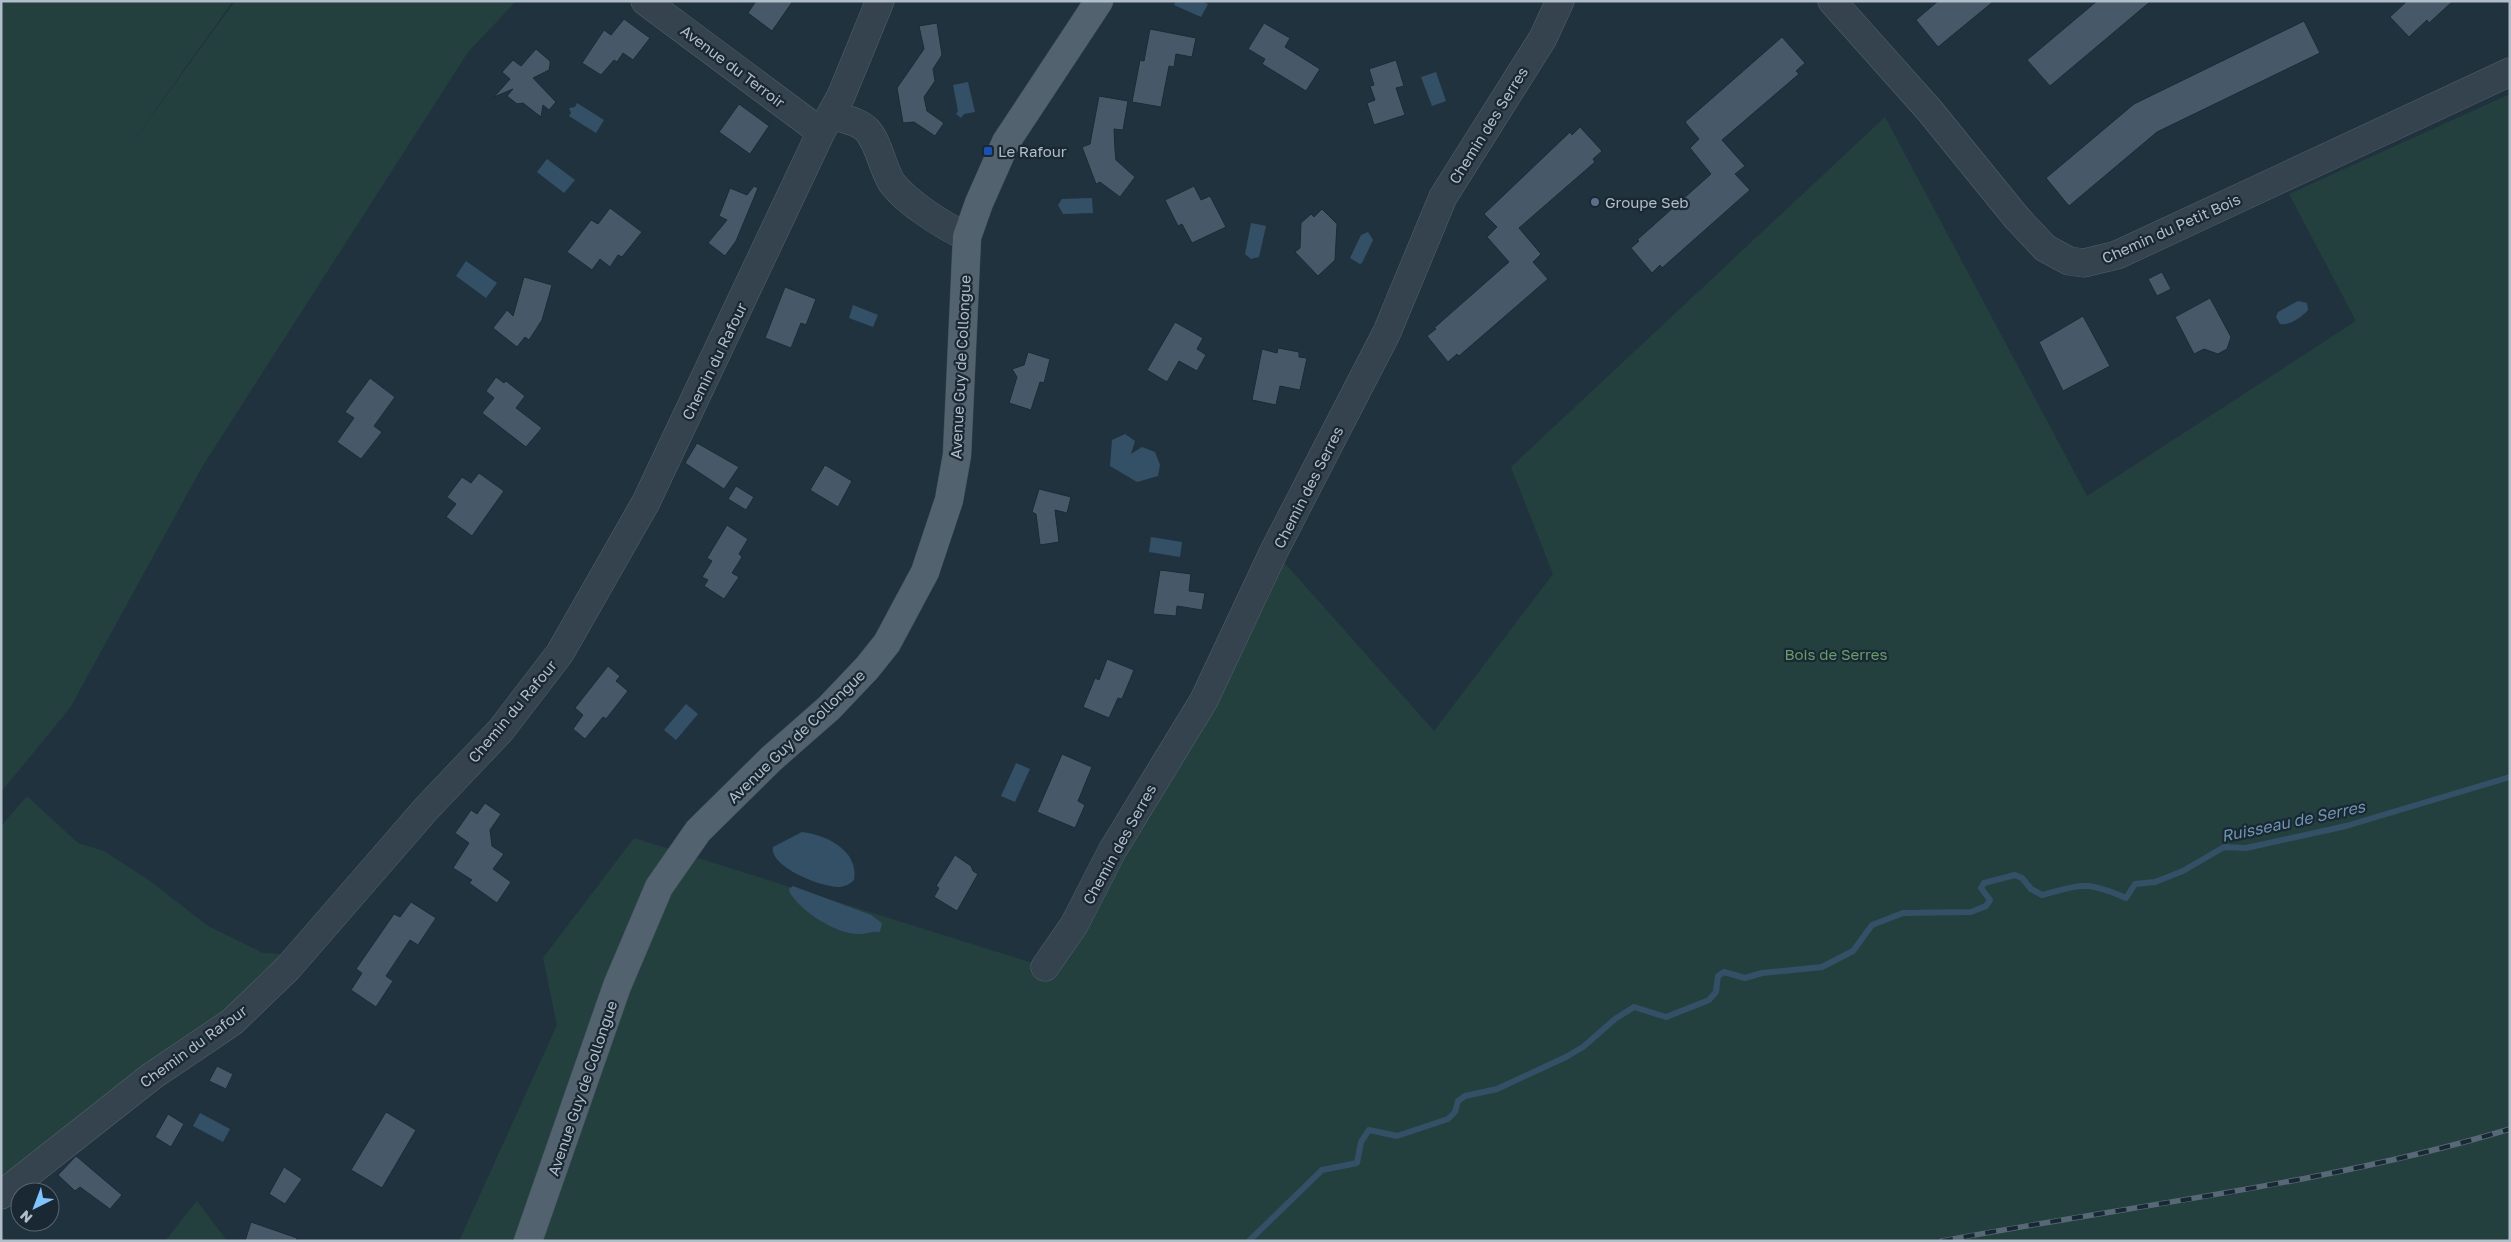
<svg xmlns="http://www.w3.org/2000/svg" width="2511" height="1242" viewBox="0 0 2511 1242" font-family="'Golos Text',sans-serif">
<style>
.green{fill:#23403f}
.water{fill:#335067}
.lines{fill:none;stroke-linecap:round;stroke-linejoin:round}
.stream{stroke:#335067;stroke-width:6}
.building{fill:#475968;stroke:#1c2a35}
.minor-casing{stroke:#53616c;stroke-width:29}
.major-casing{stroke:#414f5a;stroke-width:29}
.minor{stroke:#35434e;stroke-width:28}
.major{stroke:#53626f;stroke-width:28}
.rail-casing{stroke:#576876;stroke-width:5.5}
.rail{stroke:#1a2833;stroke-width:4;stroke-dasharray:11;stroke-linecap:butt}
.transit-dot{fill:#1a4fb4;stroke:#1a2833;stroke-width:2}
.service-dot{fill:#5c6f8a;stroke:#1a2833;stroke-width:2}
.labels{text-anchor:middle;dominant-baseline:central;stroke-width:4.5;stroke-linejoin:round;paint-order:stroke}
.street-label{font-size:15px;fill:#b1beca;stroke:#1a2833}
.poi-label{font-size:15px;fill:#b1beca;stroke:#1a2833;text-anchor:start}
.park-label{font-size:15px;fill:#669d6b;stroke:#1a2833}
.water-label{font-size:16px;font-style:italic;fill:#6f94b0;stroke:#1a2833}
</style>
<rect width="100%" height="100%" fill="#21323f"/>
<g class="green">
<polygon points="1,1 233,1 123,155 235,1 516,1 468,52 202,467 70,708 1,792"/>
<polygon points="2510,94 2510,1241 459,1241 557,1025 543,958 634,838 1045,967 1274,551 1434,731 1553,574 1511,467 1885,117 2087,496 2356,321 2289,194"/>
<polygon points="27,796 78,843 104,851 150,881 208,926 263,953 299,955 1,1184 1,826"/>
<polygon points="197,1201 227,1241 165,1241"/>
</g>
<g class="water">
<polygon points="1176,1 1201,1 1208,4 1201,17 1174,5"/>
<polygon points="1436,72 1446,101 1432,106 1421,77"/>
<polygon points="968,82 975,112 964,114 961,118 956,114 958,111 953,85"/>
<polygon points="577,103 604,120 596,133 569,116 571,113 569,108 575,107"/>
<polygon points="547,159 575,180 564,193 537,172"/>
<polygon points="1092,198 1093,213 1063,214 1058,205 1062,199"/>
<polygon points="1251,223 1266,226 1259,257 1251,259 1245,254"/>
<polygon points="1368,232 1373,240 1362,263 1360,264 1350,258 1361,235"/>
<polygon points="466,261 497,283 486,298 456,276"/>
<path d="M2298,301L2307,303L2308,310C2302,317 2289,326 2280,324L2276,317L2278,312Z"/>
<polygon points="853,305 878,315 873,327 849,318"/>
<polygon points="1125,434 1135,441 1131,454 1142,447 1155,452 1160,465 1158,476 1137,482 1110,466 1112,440"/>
<polygon points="1151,537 1182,542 1180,557 1149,552"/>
<polygon points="686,704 698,714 676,740 664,730"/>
<polygon points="1016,763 1030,769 1015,802 1001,796"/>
<path d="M802,832C827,835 859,851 854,880C850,884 846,886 840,887C823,888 769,867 773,847Z"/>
<path d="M793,886L871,915L882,923L880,932C873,931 867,934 860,934C837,935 802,912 790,893L789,889Z"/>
<polygon points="200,1113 230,1129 223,1142 193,1126"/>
</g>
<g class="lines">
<path class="stream" d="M1249,1241L1322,1170L1357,1163L1361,1142L1369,1130L1397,1136L1448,1119L1455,1112L1458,1101L1465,1096L1497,1089L1566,1057L1583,1047L1615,1019L1634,1007L1666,1017L1709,1000L1716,992L1718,976L1724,972L1745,978L1762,973L1822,967L1853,951L1872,925L1903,913L1971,912L1986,906L1990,900L1981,888L1984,883L2015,875L2022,878L2031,889L2042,895C2084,884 2086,881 2126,898L2135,884L2155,882L2183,871L2224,847L2246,848L2346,826L2510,777"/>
</g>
<g class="building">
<polygon points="756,1 793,1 772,31 748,13"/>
<polygon points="1938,1 1994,1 1938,47 1916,20"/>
<polygon points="2097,1 2151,1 2050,86 2027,60"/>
<polygon points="2407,1 2453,1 2429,23 2427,20 2409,37 2390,17"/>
<polygon points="624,19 650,38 633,60 623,53 617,62 614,60 601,75 582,63 604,30 611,35"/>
<polygon points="2304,21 2320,53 2157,132 2069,206 2046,178 2134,104"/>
<polygon points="937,23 942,55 933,69 935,81 924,97 927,111 944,123 935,136 914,122 903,123 897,88 924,49 919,26"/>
<polygon points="1264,23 1290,38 1285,47 1320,69 1306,91 1262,64 1265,59 1248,49"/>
<polygon points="1150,29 1196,38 1192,57 1176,54 1174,67 1169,66 1161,107 1132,102 1140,60 1144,61"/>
<polygon points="1782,37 1805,63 1796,71 1799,74 1722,140 1745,166 1735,174 1750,190 1662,268 1660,265 1652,273 1631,248 1639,241 1637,240 1711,174 1690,148 1699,139 1685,122"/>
<polygon points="536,49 550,61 550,65 549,70 533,78 556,102 549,110 543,105 541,117 523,103 517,104 507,96 513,89 494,97 510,79 502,72 513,60 521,66"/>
<polygon points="1396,60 1404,86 1396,88 1405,115 1374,125 1367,103 1375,100 1370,86 1374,85 1369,69"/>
<polygon points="1099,96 1128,101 1123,130 1114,129 1115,150 1116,160 1135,177 1120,197 1100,182 1096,184 1082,147 1090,144"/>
<polygon points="739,104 769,126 750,154 719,132"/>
<polygon points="1580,127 1602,151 1593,159 1595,162 1519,228 1541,254 1533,262 1548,279 1459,356 1457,354 1448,362 1427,336 1436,329 1434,328 1509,262 1487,237 1497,227 1484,214 1570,132 1572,135"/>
<polygon points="754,186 758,188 736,241 725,256 708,243 727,220 719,216 730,188 747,195"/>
<polygon points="1194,186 1201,200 1210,196 1226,227 1192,243 1182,224 1178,226 1165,200"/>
<polygon points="610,208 642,232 622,257 618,255 610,267 600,259 592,270 567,252 591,220 598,224"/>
<polygon points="1322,209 1337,224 1335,260 1318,276 1295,252 1300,248 1301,223 1311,214 1314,217"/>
<polygon points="2162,272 2171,289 2157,296 2148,279"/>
<polygon points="524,277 552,285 542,320 529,340 525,337 517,347 493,328 507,310 513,316"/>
<polygon points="785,287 816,299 806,325 801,323 791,348 765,338"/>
<polygon points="2210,298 2231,337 2227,349 2218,354 2204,349 2194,354 2175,317"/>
<polygon points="2083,316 2110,366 2063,391 2039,342"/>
<polygon points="1175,322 1203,338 1197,349 1206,355 1197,371 1179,361 1167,382 1147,370"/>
<polygon points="1278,348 1299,352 1299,357 1307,358 1300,390 1280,386 1276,405 1252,400 1262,349 1277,353"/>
<polygon points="1028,352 1050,359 1044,383 1040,382 1031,410 1009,403 1017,377 1012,369 1024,365"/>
<polygon points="496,377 504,383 506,381 525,396 516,408 542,428 526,447 482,413 494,398 486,391"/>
<polygon points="370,378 395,397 374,426 382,432 361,459 337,442 354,418 345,412"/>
<polygon points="697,443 739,467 724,489 685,463"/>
<polygon points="825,465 852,481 838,507 810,490"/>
<polygon points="479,473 504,491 472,536 446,517 456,504 447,497 462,477 471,483"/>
<polygon points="736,486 754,497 746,510 728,499"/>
<polygon points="1039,489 1071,497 1067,513 1055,510 1059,542 1040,545 1036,514 1032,512"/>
<polygon points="727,525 748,539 739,554 742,557 732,573 739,577 724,599 704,586 708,580 702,577 712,561 707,558"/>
<polygon points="1160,570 1191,574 1189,591 1205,593 1202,610 1177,606 1176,616 1153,614"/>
<polygon points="1107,659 1134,670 1122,699 1118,698 1109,718 1083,707 1095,678 1099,680"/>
<polygon points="608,666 620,676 616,681 628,691 606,719 603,717 585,739 573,729 583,715 575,708"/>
<polygon points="1062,754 1092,767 1078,801 1085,805 1075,828 1037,812"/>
<polygon points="485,803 501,814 490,830 492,846 504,854 493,869 511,882 497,903 469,883 472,880 453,868 469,843 455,833 471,810 477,814"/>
<polygon points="955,855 971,866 973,871 978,874 957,911 934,897 939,888 936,886"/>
<polygon points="411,902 436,918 418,945 410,940 386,976 393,981 376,1007 351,990 362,973 356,969 394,914 400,917"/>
<polygon points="217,1066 233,1074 226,1089 209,1081"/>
<polygon points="386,1112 416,1130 382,1188 351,1170"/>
<polygon points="168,1114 184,1124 171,1147 155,1137"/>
<polygon points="76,1156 122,1195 110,1209 80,1187 75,1191 58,1175"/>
<polygon points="284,1167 302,1179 285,1204 269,1194"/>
<polygon points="251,1222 297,1238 296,1241 245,1241"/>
</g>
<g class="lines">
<g class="minor-casing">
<g id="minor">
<polyline points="645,1 821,132"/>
<polyline points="1832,1 1930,111 2016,217 2045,248 2069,261 2084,263 2117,255 2510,72"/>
<path d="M832,115C843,119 859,121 867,130C879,143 882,167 892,183C907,203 944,226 967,237"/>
<polyline points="1045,967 1074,925 1112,851 1204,700 1274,551 1387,332 1443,197 1543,38 1560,1"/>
<polyline points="1,1195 152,1076 232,1022 288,968 426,809 501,730 560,653 646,502 821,132 841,96 880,1"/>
</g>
</g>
<g class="major-casing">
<polyline id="major" points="528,1241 617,986 659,887 698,831 771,759 829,708 867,668 887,643 925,572 949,500 957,455 967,237 979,203 1006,142 1099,1"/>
</g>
<use href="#minor" class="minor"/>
<use href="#major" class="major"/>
<g class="rail-casing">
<path id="rail" d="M1942,1241C2132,1205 2324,1185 2510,1129"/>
</g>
<use href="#rail" class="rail"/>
</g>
<rect class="transit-dot" x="983" y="146" width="10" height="10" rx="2.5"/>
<circle class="service-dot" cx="1595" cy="202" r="5"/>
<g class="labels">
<g class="street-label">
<text transform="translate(733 66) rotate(37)">Avenue du Terroir</text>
<text transform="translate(1488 125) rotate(-58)">Chemin des Serres</text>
<text transform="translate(2171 228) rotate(-24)">Chemin du Petit Bois</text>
<text transform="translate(714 361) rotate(-64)">Chemin du Rafour</text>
<text transform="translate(960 367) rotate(-87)">Avenue Guy de Collongue</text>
<text transform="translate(1308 487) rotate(-63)">Chemin des Serres</text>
<text transform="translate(512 711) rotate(-50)">Chemin du Rafour</text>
<text transform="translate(796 736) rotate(-44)">Avenue Guy de Collongue</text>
<text transform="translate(1119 844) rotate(-61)">Chemin des Serres</text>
<text transform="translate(193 1046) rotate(-36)">Chemin du Rafour</text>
<text transform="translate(582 1088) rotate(-71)">Avenue Guy de Collongue</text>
</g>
<g class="poi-label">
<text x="998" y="151">Le Rafour</text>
<text x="1605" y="202">Groupe Seb</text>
</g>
<g class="park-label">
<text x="1836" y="654">Bois de Serres</text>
</g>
<g class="water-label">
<text transform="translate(2293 821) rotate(-12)">Ruisseau de Serres</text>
</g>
</g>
<rect width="2511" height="1242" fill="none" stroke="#b1beca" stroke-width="5"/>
<g transform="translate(35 1207) rotate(222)"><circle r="24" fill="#1a2833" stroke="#56646f"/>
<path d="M0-4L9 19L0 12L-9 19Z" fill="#81c3ff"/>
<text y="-8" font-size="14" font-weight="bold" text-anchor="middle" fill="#b1beca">N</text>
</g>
</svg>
